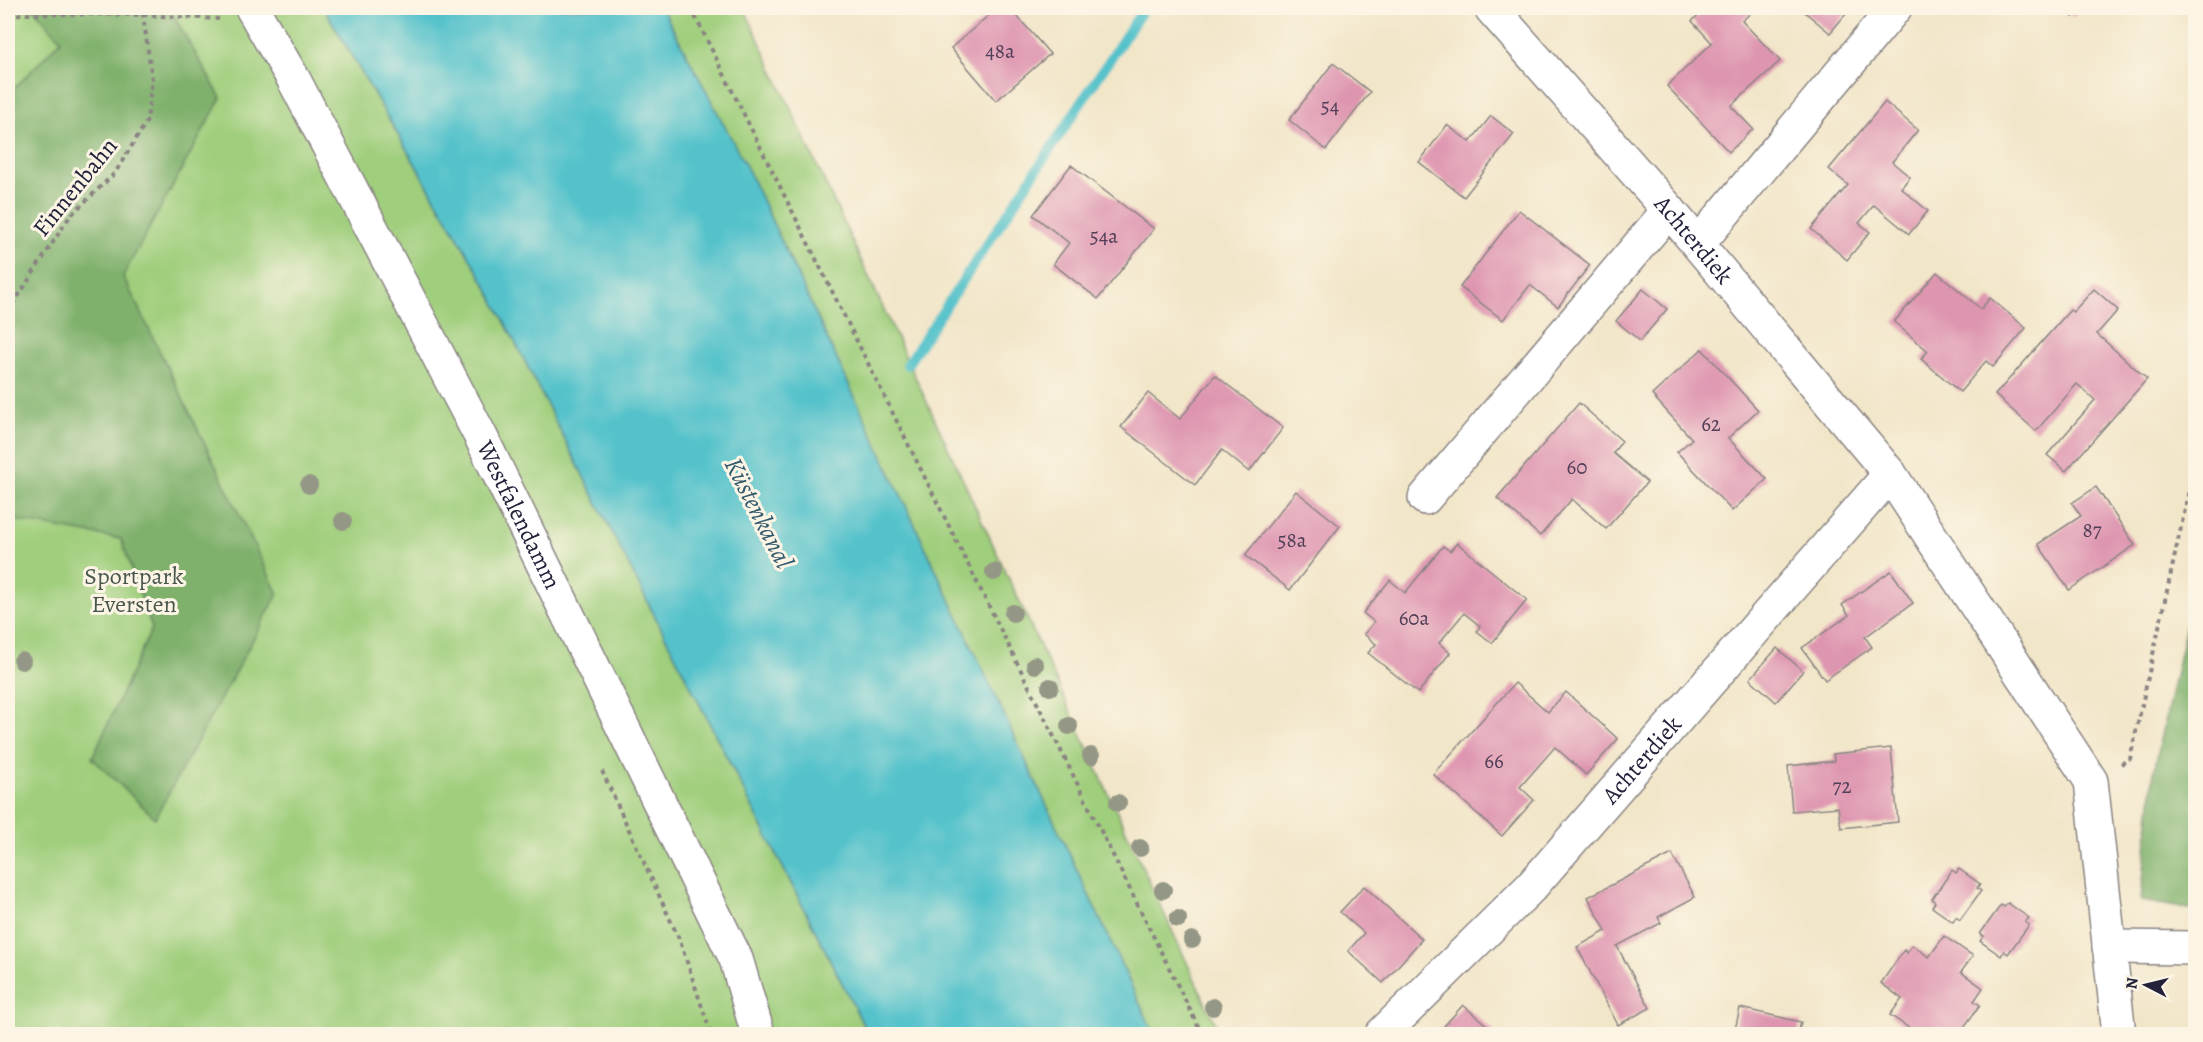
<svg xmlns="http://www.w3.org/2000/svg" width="2203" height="1042" viewBox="0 0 2203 1042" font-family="Alegreya,serif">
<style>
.green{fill:#9fce7c;stroke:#60785c;stroke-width:1.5}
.forest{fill:#7fb16c;stroke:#506a54;stroke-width:1.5}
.water{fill:#54c2cb;stroke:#3b7283;stroke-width:1.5}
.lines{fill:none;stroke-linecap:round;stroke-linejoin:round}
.stream{stroke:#54c2cb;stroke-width:10}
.building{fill:#de95b0}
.minor-casing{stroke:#8a8482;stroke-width:36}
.path{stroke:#8a8482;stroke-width:4;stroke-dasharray:4.5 4.5;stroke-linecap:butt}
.minor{stroke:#fff;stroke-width:33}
.tree{fill:#949785}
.labels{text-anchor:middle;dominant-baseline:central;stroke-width:6;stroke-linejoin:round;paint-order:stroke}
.number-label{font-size:21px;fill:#513f58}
.street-label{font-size:24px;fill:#22223b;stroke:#fcf5e5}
.park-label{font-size:24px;fill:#48564e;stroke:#fcf5e5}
.water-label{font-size:26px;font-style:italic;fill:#345a6d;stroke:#fcf5e5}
</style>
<rect width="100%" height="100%" fill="#fcf5e5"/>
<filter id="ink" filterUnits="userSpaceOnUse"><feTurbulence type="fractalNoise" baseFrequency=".0167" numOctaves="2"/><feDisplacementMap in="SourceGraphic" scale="12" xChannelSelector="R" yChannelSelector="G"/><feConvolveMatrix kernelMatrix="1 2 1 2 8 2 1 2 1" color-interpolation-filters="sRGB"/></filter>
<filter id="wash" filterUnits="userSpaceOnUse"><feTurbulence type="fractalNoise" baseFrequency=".008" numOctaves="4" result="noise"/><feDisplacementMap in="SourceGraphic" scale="24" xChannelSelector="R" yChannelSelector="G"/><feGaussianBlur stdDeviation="1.35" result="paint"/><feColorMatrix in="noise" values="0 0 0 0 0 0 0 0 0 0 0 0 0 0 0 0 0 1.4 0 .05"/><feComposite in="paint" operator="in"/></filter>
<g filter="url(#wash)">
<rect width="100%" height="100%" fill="#f2e6c9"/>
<g class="green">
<polygon points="8,8 324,8 487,287 868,1034 8,1034"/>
<polygon points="662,8 744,8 1220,1034 1154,1034 748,170"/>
</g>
<g class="forest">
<polygon points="33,8 169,8 221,98 123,276 278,594 155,818 92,758 152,628 121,539 14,520 8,548 8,95 61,40"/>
<polygon points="2195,585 2195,910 2141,901 2154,771"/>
</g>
<polygon class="water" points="324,8 662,8 748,170 1154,1034 868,1034 487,287"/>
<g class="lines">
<polyline class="stream" points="907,365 1144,8"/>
</g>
<g id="blocks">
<g class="building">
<polygon points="997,8 1010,8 1050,54 996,101 951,48"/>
<polygon points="1706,8 1756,8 1742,21 1780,61 1731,106 1753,129 1729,152 1667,86 1712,43 1692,21"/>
<polygon points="1800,8 1851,8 1830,33"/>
<polygon points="2064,8 2083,8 2073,17"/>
<polygon points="1333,63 1370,92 1326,150 1289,120"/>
<polygon points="1885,102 1918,130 1892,162 1910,177 1901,188 1928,211 1909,234 1874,205 1859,223 1870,232 1847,260 1811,229 1848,185 1829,169"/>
<polygon points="1491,116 1514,134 1464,197 1419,162 1447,125 1470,142"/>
<polygon points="1071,165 1154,229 1098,299 1053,264 1069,243 1033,215"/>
<polygon points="1519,210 1590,265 1558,307 1530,285 1503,320 1460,287"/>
<polygon points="1937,272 1981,309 1990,298 2026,328 1993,367 1986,361 1960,392 1921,359 1928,351 1894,322"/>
<polygon points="1643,289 1667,309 1640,341 1616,321"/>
<polygon points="2094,289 2118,310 2097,334 2147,379 2066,471 2047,455 2095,400 2077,384 2036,431 1995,395 2070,310 2073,312"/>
<polygon points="1702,349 1758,410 1728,438 1767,479 1732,511 1677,452 1692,439 1652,395"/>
<polygon points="1215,375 1283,428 1249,472 1222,450 1195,485 1121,427 1148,393 1180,419"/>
<polygon points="1579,403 1622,441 1613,453 1647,482 1606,529 1572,499 1540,536 1497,498"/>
<polygon points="2096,487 2135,545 2069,590 2038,544 2081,516 2072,503"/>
<polygon points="1296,491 1340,526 1290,590 1245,555"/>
<polygon points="1457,543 1527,600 1492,643 1477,631 1480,626 1464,613 1439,643 1450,653 1418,693 1368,653 1376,644 1364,634 1374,622 1363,613 1390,580 1405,593 1443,546 1450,551"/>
<polygon points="1891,571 1913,603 1865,637 1872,647 1825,680 1802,648 1849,615 1842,605"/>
<polygon points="1777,648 1803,671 1776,702 1750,679"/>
<polygon points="1515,683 1548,712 1566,692 1618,739 1586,775 1555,747 1520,787 1534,800 1502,836 1433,774"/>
<polygon points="1891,748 1898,822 1841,828 1838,807 1792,811 1788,766 1834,761 1833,754"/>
<polygon points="1672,854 1695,897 1658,917 1661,923 1617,946 1650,1008 1618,1025 1577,947 1606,931 1588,897"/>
<polygon points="1959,869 1980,884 1977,888 1981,891 1960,920 1956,917 1953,922 1932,907 1935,902 1932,899 1952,870 1956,873"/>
<polygon points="1364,886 1422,939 1383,983 1348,951 1364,933 1340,912"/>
<polygon points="2008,903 2029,918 2025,922 2029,925 2008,954 2004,951 2001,956 1980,941 1984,936 1980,934 2001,905 2004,907"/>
<polygon points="1944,936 1973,956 1961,972 1983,988 1974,1001 1980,1005 1959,1034 1918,1034 1890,1015 1902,999 1881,983 1904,950 1907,953 1912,945 1929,957"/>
<polygon points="1463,1005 1497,1034 1437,1034"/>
<polygon points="1740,1008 1801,1022 1798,1034 1734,1034"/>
</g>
</g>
</g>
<g filter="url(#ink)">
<use href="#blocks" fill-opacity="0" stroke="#8a8482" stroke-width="1.5"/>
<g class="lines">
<g class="minor-casing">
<g id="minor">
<path id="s1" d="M252,8L294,80L481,437L736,959L758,1034"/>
<path id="s2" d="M1491,8L1669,210L1890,474L2091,781L2119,1034"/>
<polyline points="1698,244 1895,8"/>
<polyline points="1425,498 1669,210"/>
<polyline points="2109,947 2196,948"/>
<path id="s3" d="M1382,1034L1531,887L1890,474"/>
</g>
</g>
<g class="path">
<polyline points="691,8 1202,1034"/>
<polyline points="8,16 21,14 143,15 219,19"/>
<polyline points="8,312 70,216 115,173 147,121 152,79 143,15 140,8"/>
<polyline points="2121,764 2130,759 2196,459"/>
<polyline points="602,771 680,941 711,1034"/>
</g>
<use href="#minor" class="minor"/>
</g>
<g class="tree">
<circle cx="309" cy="485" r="9"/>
<circle cx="343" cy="521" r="9"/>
<circle cx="994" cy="572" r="9"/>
<circle cx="1013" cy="613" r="9"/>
<circle cx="22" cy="661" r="9"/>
<circle cx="1035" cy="665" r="9"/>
<circle cx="1050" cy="687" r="9"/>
<circle cx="1069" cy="726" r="9"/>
<circle cx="1091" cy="756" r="9"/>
<circle cx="1118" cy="803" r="9"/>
<circle cx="1140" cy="848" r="9"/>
<circle cx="1163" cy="890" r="9"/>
<circle cx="1178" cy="919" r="9"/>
<circle cx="1192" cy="940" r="9"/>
<circle cx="1213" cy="1007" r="9"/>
</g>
</g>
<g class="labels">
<g class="number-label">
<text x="1000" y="51">48a</text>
<text x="1330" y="106">54</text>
<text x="1104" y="236">54a</text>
<text x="1711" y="424">62</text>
<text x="1577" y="467">60</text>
<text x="2092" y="530">87</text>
<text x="1292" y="540">58a</text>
<text x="1414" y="618">60a</text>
<text x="1494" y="761">66</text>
<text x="1842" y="786">72</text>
</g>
<g class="street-label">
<text transform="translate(75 187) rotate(-51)">Finnenbahn</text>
<text stroke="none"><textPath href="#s2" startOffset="308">Achterdiek</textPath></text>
<text stroke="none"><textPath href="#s1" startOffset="573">Westfalendamm</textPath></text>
<text stroke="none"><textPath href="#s3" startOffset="378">Achterdiek</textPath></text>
</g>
<g class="park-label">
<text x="134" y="576">Sportpark<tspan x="134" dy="28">Eversten</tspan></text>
</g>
<g class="water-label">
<text transform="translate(759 513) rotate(63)">Küstenkanal</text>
</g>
</g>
<rect width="2203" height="1042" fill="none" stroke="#fcf5e5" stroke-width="30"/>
<g transform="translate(2146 985) rotate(277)" stroke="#fcf5e5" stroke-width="4.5" paint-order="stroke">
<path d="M0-4.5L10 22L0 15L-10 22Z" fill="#22223b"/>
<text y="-9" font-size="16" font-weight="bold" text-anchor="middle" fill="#22223b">N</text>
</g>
</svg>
